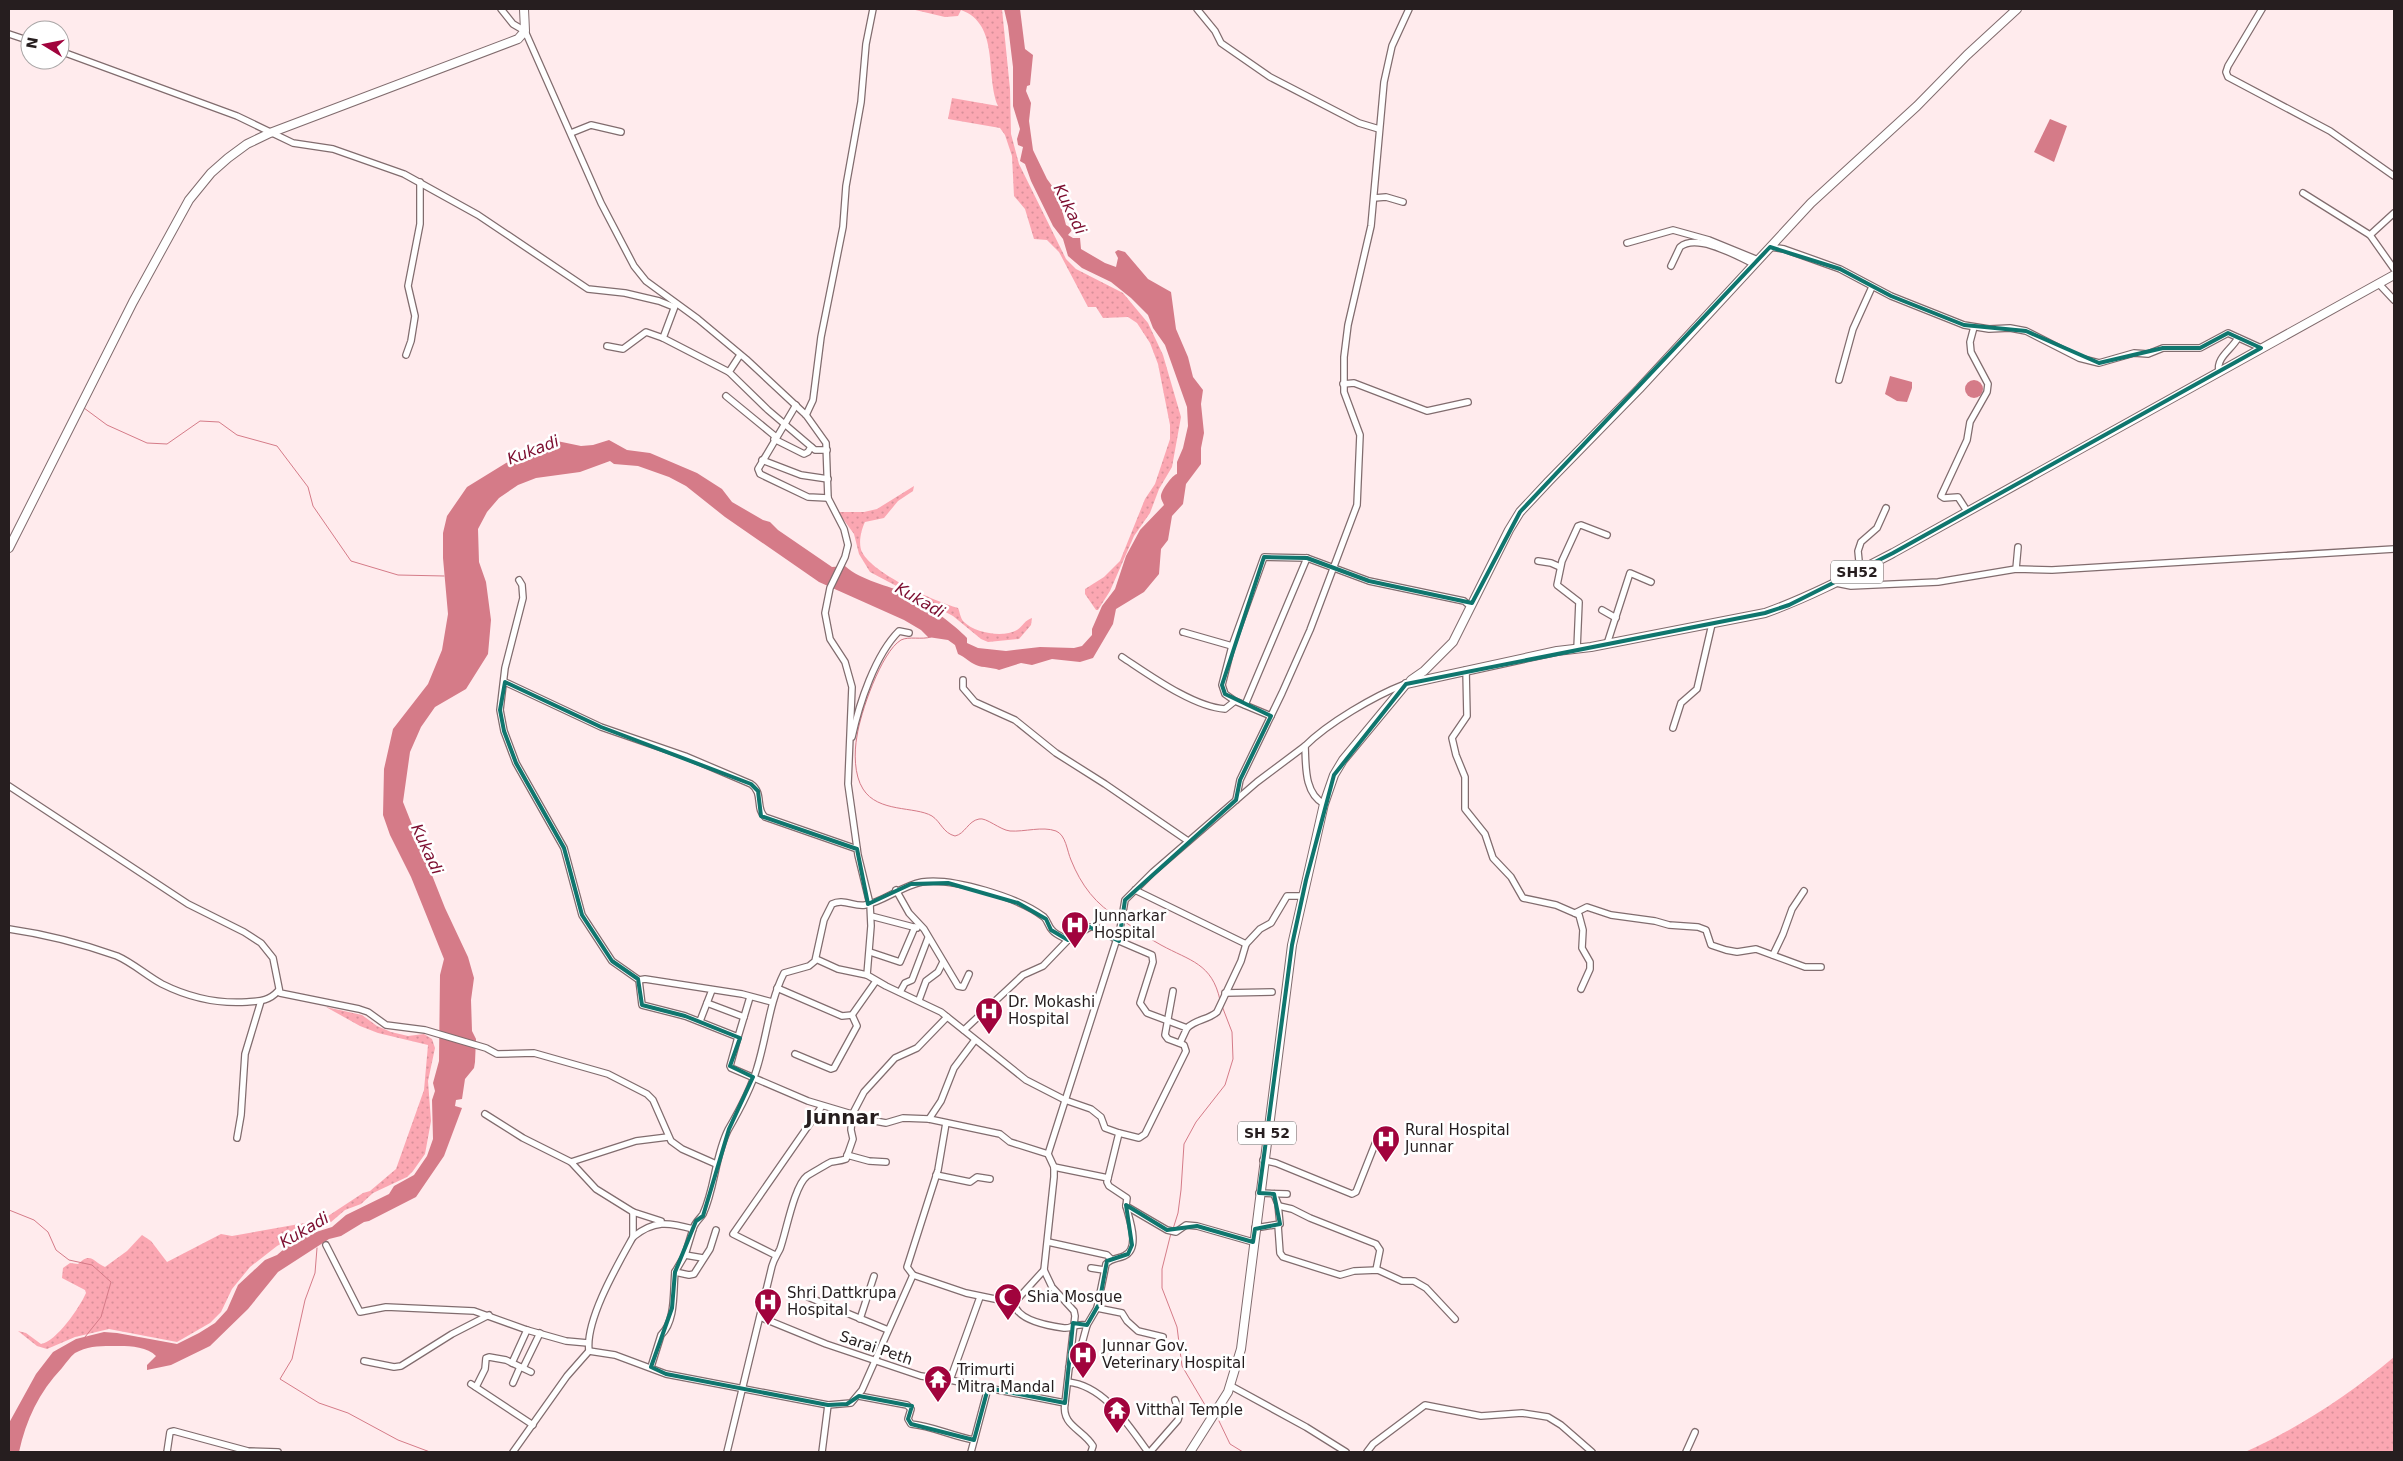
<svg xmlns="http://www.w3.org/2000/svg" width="2403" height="1461" viewBox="0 0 2403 1461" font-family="'DejaVu Sans',sans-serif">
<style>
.green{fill:url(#green-dots)}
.water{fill:#d57b88}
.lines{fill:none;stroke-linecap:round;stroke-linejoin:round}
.stream{stroke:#d57b88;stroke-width:1}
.minor-casing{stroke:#816c6e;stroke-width:8}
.major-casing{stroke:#816c6e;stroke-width:10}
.minor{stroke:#fff;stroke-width:5.5}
.major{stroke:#fff;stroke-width:8}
.marked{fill:none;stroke:#0f766e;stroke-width:4;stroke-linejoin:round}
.labels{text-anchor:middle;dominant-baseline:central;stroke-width:5;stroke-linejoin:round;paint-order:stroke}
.shield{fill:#fff;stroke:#676262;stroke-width:1}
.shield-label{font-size:14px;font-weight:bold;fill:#261e1f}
.poi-label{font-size:15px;fill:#261e1f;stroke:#fff;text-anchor:start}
.street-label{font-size:15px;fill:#261e1f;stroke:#fff}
.water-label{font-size:16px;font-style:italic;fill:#7c0d2f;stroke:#fff}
.district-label{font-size:20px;font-weight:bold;fill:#261e1f;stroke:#fff}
</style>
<defs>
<pattern id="green-dots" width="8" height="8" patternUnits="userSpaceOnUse" patternTransform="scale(1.25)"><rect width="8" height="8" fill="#fba7b2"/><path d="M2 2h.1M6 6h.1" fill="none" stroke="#d78f99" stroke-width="1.8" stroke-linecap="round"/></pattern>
</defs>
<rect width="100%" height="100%" fill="#ffebed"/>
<g class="green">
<path d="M911,9H1002L1010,89L1011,134L1019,164L1066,259L1076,269L1123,293L1148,323L1163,355L1181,417L1172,467L1159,489L1150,513L1134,536L1110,591L1098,610H1096L1085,594V589L1104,577L1120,561L1145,499L1155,484L1170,439V425L1158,364L1150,343L1137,323L1128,317L1103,318L1096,307H1088L1059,252L1047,240L1034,239L1025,209L1014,196L1012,156L1005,135L1000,128L948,119L952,98L998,106C985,75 1000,24 961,10L958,16L945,17Z"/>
<path d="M914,486L913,491L898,501L884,518L865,522C861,530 858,544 862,552C873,574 934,601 958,608C960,612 960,618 964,622C975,633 1003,638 1017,630C1023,626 1025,620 1032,618L1031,625L1019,639L988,642L981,639L953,616L870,572L859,554L854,534L838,512H864L877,509Z"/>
<path d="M326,1007L362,1015L377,1026L391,1032L408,1036L424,1034L432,1039L435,1048L428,1081L431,1121L425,1154L413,1171L407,1177L373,1193L361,1204L345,1210L331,1222L303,1231L277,1246L250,1267L232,1289L221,1312L210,1323L177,1342L109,1329L75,1337L47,1349L37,1346L18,1331L26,1333L41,1344C56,1342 80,1307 86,1293L85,1290L62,1278L63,1268L70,1263L78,1264C91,1252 92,1261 105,1267L127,1251L142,1235L151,1241L167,1262L221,1234L232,1236L322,1220L363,1193L370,1191L396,1169L424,1090L428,1045L378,1033L360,1026Z"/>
<path d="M2394,1357V1452H2245C2299,1428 2349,1395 2394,1357Z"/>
</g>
<g class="water">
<path d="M1004,9H1020L1025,49L1033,55L1030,85L1027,86L1026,91L1031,103L1029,121L1033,150L1047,179L1063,201L1062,210L1066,225L1073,229L1068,235L1073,238H1080L1081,249L1105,263L1116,267L1118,258L1115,252L1118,250L1125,252L1148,279L1171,292L1176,329L1188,357L1193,377L1203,390L1201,404L1204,433L1201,448V464L1186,484L1183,504L1172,516L1168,540L1161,549L1159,574L1144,592L1116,609L1113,624L1093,658L1080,662L1052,659L1032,665L1021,663L999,670C992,667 983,668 976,665C969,662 965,657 958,654L955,645L948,640L928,637L921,630L904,620L819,582L725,517L686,486L669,477L638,466L614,464L610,461L580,472L536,478L518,485L499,498L487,512L478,529L479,562L486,582L491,620L488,654L466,689L435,707L421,727L410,752L403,802L445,908L468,957L474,978L471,1000L472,1031L476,1039L475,1062L474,1068L465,1079L462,1099L456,1100L455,1106L462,1108L444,1156L416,1197L369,1221L364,1222L341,1236L329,1239L278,1272L248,1309L210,1346L171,1365L147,1370V1365L156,1356C148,1347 131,1346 120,1346C104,1346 89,1345 75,1353C70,1357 66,1363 62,1368C39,1392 26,1420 19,1452H9V1423L36,1374L53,1352L76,1339L104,1332L117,1333L177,1344L199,1333L215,1323L227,1310L238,1285L265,1260L277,1255L297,1238L332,1227L346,1215L389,1194L394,1186L414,1175L427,1156L433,1139L432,1100L435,1091L433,1083L439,1061L440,975L444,959L411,877L390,835L383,815L384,769L393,729L428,684L442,650L448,614L443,558V533L447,516L467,487L506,463L557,441L581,446L593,445L609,440L627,450L650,453L697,473L722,489L732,502L763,520L770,522L778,530L832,567L845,566C862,581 887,585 908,594C923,601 956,626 967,638V643L978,648L1006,651L1040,647L1074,648L1082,646L1092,635V629L1102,606L1115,589L1126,556L1140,530L1164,505C1163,502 1161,500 1161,497C1160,492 1172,475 1177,474V462L1183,448L1188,426L1187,407L1165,345L1153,328L1148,315L1131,298L1111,282L1082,268L1068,256L1063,239L1053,226L1031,181L1025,164L1020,161L1023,147L1018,145L1017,139L1020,129L1013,106V67L1008,26Z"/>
<polygon points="2050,119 2067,126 2054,162 2034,152"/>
<polygon points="1890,376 1912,382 1912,388 1907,402 1897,401 1885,394"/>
<circle cx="1974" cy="389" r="9"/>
</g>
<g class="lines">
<g class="stream">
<polyline points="84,408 107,425 147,443 167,444 200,421 219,422 237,435 277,446 308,487 313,506 351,561 398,575 444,576"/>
<path d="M931,637C922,640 909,636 901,640C881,652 860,714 857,736C854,752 854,775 863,789C878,813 915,806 932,816C941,822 943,833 955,836C965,834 968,821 979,819C986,817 1000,830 1010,831C1025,832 1042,826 1056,831C1066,835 1067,851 1071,860C1081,885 1096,905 1119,918"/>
<path d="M1125,922C1137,930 1148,938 1161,945C1190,961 1212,963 1220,1000"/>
<polyline points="9,1210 34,1220 48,1232 56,1250 69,1260 92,1265 111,1282 101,1317 85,1337"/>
<polyline points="1173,1229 1178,1213 1181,1190 1184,1144 1196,1122 1225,1085 1233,1059 1232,1032 1222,1006"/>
<polyline points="1171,1233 1162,1269 1162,1288 1177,1327 1182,1366 1208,1410"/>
<polyline points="317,1248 315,1273 305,1300 292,1359 280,1379 319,1403 348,1413 398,1440 430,1452"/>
<polyline points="1219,1421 1230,1444 1243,1452"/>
</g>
<g class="minor-casing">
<g id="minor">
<polyline points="501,9 513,24 525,31 601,203 634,266 646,281 698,319 746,359 806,415 826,443 828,498 844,529 848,545 845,557 830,588 825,613 830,639 845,662 852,687 848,784 858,855 870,904 871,926 867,975 886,986 941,1012 1026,1080 1065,1100 1091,1109 1101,1117 1105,1128 1119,1133 1107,1182 1109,1186 1127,1198 1126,1206 1167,1230 1176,1232 1186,1225 1197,1226 1253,1242"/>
<polyline points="1197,9 1215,31 1221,43 1270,77 1359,123 1379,129"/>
<polyline points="2262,9 2228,66 2226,72 2228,77 2330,131 2394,176"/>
<polyline points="9,34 30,41"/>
<polyline points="60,51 237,116 293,143 333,149 404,174 478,215 588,289 625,293 659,301 674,307"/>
<polyline points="571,133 591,125 621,132"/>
<polyline points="2303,193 2370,235 2394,269"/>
<polyline points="1374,198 1386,197 1403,202"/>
<polyline points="2370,235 2394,213"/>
<polyline points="1627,243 1673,230 1709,240 1758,260"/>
<polyline points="1770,247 1784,249 1840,269 1891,296 1964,325 1989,329 2010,328 2026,331 2079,358 2099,363 2134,353 2148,354 2163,348 2200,348 2228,333 2261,348"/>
<path d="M1671,266L1680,247C1697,233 1737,256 1754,264"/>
<polyline points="2379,284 2394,300"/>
<polyline points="675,306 663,338 729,372"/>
<polyline points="607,346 623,349 646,332 663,338"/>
<polyline points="406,355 411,341 415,316 408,286 420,224 420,182"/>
<polyline points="740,355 729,372 768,410 815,450 827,450"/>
<path d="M2219,371C2216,358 2231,350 2238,338"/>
<polyline points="1839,380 1853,329 1872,287"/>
<polyline points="1343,384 1354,383 1427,411 1468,402"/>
<polyline points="726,396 776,437"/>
<polyline points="796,405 758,469 760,474 808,497 828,498"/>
<polyline points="806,415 813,400 821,337 843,227 846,186 861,102 866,44 873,9"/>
<polyline points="774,439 804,454 808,452 811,447"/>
<polyline points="762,460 801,475 828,479"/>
<polyline points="1967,511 1958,497 1944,498 1941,496 1967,440 1970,422 1987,392 1988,384 1971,352 1970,342 1974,327"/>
<polyline points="1538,561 1551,563 1560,567"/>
<polyline points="2016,569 2018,547"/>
<polyline points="1860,571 1858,551 1861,542 1877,528 1886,508"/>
<polyline points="519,580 522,585 523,598 505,668 500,710 504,731 516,763 564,848 582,915 612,961 639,980 642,1005 685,1016 738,1037 730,1066 731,1068 808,1101 875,1121 886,1123 903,1118 929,1119 1000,1134 1010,1142 1048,1154"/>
<polyline points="1836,583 1851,586 1938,582 2016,569 2052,570 2394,549"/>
<polyline points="1602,610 1616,618"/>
<polyline points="1183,632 1232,646"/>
<polyline points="1607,644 1630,573 1651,582"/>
<polyline points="1577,649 1579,602 1557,585 1562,561 1578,526 1581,525 1607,535"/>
<path d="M1122,657C1148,674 1193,707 1225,709L1235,701L1271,716"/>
<polyline points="1466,670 1467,716 1452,738 1456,755 1465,777 1465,809 1485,834 1493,858 1511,877 1523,898 1556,905 1579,915 1583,930 1582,948 1590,962 1590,969 1581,989"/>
<polyline points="963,680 963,688 975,702 1015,720 1056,753 1105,784 1188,841"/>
<path d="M505,682L601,727L685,756L751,784C764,793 755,809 765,817L857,849"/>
<polyline points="1235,701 1225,694 1222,685 1232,646 1264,557 1307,558 1369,581 1464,601 1470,606"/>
<polyline points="1245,705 1307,558"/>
<polyline points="1673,728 1681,703 1697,689 1712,624"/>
<path d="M852,737C859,704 875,655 899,631L909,633"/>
<polyline points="9,786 188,904 244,932 261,943 273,958 280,993 359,1009 368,1012 386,1025 425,1030 486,1048 497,1054 534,1053 608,1074 647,1094 653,1100 671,1141 682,1149 716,1164"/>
<polyline points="1236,800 1240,780 1282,693 1310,630 1357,505 1360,435 1344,392 1344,357 1348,325 1371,226 1384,82 1392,46 1409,9"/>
<path d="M1324,804C1304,793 1306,766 1305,746C1328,723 1374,696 1405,684"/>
<polyline points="896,890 909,913 924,929 958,986 963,987 969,974"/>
<polyline points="1135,890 1246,944 1260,929 1271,923 1287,896 1302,896"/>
<polyline points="1575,913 1587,907 1611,915 1655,921 1669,925 1698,927 1706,930 1711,945 1726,950 1737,952 1756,949 1805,967 1821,967"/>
<polyline points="871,916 917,928"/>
<path d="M9,929C44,934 83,944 117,956C133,963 147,976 162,984C190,998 216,1004 247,1002C260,1001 269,1001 278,991"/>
<polyline points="870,952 900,962 915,927"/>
<polyline points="1773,955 1783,934 1792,909 1804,891"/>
<polyline points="816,959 838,969 867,975"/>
<polyline points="639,980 645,979 742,994 772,1002"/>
<polyline points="777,988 842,1016 852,1015 876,981"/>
<polyline points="900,992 905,983 912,980 928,938"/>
<polyline points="1225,993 1272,992"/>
<polyline points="919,1000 926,981 938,972 943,962"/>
<polyline points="707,1003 744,1017"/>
<polyline points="700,1021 712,990"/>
<path d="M1187,1028C1196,1019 1208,1020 1217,1012L1241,961L1246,944"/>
<polyline points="964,1030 1023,975 1043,966 1068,940 1090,927 1096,927 1117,940 1152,955 1153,962 1140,1003 1147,1013 1187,1028 1180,1043"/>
<polyline points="738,1037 750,997"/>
<polyline points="795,1054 831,1069 834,1068 857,1026 852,1015"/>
<polyline points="485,1114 523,1138 571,1162"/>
<polyline points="929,1119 941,1101 954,1068 975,1040"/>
<polyline points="946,1123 938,1170 907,1267 913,1275 966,1293 1014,1303 1044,1270"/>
<polyline points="1119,1133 1139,1138 1145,1134 1186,1051 1184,1045 1168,1039 1165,1035 1173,991"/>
<polyline points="237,1138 241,1115 245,1054 261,1001"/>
<polyline points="847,1155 869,1161 886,1162"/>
<polyline points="1263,1160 1276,1163 1352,1194 1356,1192 1379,1134"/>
<polyline points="1054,1167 1108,1178"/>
<polyline points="936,1175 970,1182 977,1177 990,1179"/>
<polyline points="1259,1193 1287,1194"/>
<polyline points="1279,1206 1292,1209 1310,1218 1376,1244 1380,1250 1376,1270"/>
<polyline points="633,1212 661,1221"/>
<polyline points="1278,1225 1280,1253 1283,1257 1340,1275 1354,1271 1378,1270 1402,1281 1414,1281 1426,1288 1455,1319"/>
<polyline points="1255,1228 1280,1224 1278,1204 1274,1194"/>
<polyline points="693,1229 685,1255 675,1272 689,1275 694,1274 710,1249 716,1230"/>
<polyline points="633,1237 633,1212 596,1189 571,1162 636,1141 668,1137"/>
<polyline points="1048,1242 1107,1255 1111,1259"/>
<polyline points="326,1245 360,1312 386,1307 474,1311 527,1330 566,1341 588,1343"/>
<polyline points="685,1255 703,1258"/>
<polyline points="775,1255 733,1234 822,1106"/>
<polyline points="1091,1268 1104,1270"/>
<polyline points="808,1297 888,1330"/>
<path d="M1014,1303C1017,1321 1049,1326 1064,1328C1072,1329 1073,1323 1087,1325"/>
<polyline points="1097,1308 1122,1313 1127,1321 1138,1331 1163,1337"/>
<polyline points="760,1317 826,1344 921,1376 950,1380 988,1388"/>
<polyline points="860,1319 874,1276"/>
<path d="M589,1351C585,1320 618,1264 633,1237C654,1220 668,1222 693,1229C695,1222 700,1219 703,1214C715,1188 715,1156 728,1130C739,1111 751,1089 757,1068C767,1036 769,1003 784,973L809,966L815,961L824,920L832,904C843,898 854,907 865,905C883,902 901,886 922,882C952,877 1020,898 1044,917C1048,921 1048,926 1052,930C1056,935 1063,937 1068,940"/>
<polyline points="364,1361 394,1367 401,1366 452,1334 489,1315"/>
<polyline points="512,1363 527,1330"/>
<path d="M651,1367L661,1335C676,1321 673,1291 675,1272"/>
<path d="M1069,1367L1078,1358L1087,1325L1097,1308L1106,1264C1111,1258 1117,1259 1124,1256C1141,1249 1129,1218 1126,1206"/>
<polyline points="523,1368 540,1333"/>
<polyline points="950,1380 980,1297"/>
<path d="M1068,1382C1105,1386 1128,1425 1148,1452"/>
<polyline points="513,1383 520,1367"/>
<polyline points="471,1384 533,1425"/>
<polyline points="1231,1386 1306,1427 1346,1452"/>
<polyline points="476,1387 485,1369 486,1358 489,1357 506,1360 531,1372"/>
<path d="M859,1396L907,1405L911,1409L908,1419L911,1424C932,1426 952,1436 974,1440"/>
<path d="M1065,1403C1061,1426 1083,1429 1093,1446L1091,1452"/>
<polyline points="167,1452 170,1432 174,1431 248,1451 278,1452"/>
<polyline points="513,1452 567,1376 589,1351 615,1355 666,1374 828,1405 851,1403 862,1390 913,1275"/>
<path d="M727,1452L772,1266C774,1259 777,1255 780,1249C786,1233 794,1186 807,1176C810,1174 829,1163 831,1162C836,1161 841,1161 846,1159L853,1139L851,1130L852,1115L864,1092L895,1058L917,1048L947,1017"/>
<polyline points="822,1452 828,1405"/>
<polyline points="971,1452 988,1388 1065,1403 1075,1316 1074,1311 1052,1287 1044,1270 1054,1177 1054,1167 1048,1154 1120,929 1125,900 1153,872 1257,782 1305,746"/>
<polyline points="1150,1452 1178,1420 1180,1413 1175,1400"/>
<polyline points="1367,1452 1373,1444 1425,1405 1481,1416 1522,1413 1548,1417 1561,1425 1592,1452"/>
<polyline points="1686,1452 1695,1432"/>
</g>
</g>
<g class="major-casing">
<g id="major">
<polyline points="9,548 133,302 189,200 211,173 228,158 247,144 270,133 518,39 525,31 524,9"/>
<polyline points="1411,680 1424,671 1453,642 1509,530 1520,512 1549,481 1639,389 1811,203 1917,106 1967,55 2017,9"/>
<path d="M1190,1452L1228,1392L1241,1349L1292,945L1324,804L1334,775L1343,760L1406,684L1557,651L1591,647L1765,613C1810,597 1851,575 1893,553L2394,275"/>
</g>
</g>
<use href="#minor" class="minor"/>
<use href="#major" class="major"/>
</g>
<path class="marked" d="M1770,247L1840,269L1891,296L1964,325L2026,331L2099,363L2163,348H2200L2228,333L2261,348L1893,553L1789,605L1765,613L1406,684L1334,775L1306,880L1292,945L1259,1193L1274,1194L1280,1224L1255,1229L1253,1242L1197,1226L1167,1230L1126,1205L1132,1245L1128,1254L1107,1261L1099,1304L1087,1325L1073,1323L1065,1403L988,1388L974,1440L911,1424L908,1419L912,1406L859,1396L847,1404L828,1405L666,1374L651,1367L672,1308L675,1272L696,1221L703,1216L729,1129L753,1077L730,1066L740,1038L685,1016L642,1005L638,979L612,961L582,915L564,848L516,763L504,731L500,710L505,682L601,727L751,784L758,791L761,816L857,849L868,904L911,884L948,883L1018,903L1046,919L1051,930L1068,940L1090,927L1119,941L1125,900L1236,800L1240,780L1271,716L1225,694L1222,685L1264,557L1307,558L1369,581L1472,603L1520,512Z"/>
<defs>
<g id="hospital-pin" transform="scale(1.4375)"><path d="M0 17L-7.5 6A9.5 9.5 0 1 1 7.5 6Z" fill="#a1033d" stroke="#fff"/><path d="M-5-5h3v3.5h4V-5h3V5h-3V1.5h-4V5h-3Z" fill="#fff"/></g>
<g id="mosque-pin" transform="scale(1.4375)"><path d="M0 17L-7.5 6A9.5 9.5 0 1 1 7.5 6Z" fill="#a1033d" stroke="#fff"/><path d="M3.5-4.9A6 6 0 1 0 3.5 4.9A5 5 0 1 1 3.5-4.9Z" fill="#fff"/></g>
<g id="temple-pin" transform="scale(1.4375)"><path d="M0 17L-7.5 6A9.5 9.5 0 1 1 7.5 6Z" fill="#a1033d" stroke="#fff"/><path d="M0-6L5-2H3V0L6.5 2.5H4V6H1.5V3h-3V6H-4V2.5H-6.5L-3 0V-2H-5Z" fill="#fff"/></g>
</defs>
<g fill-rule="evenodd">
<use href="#hospital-pin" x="1075" y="925"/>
<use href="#hospital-pin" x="989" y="1011"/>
<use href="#hospital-pin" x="1386" y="1139"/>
<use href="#mosque-pin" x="1008" y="1297"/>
<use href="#hospital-pin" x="768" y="1302"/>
<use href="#hospital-pin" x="1083" y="1355"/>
<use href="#temple-pin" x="938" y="1379"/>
<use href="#temple-pin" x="1117" y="1410"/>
</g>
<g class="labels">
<g class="shield">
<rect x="1831" y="560.5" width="52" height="23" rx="4"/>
<rect x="1238" y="1121.5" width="58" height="23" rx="4"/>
</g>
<g class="shield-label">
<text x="1857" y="572">SH52</text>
<text x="1267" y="1133">SH 52</text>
</g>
<g class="poi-label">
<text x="1094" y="916">Junnarkar<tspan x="1094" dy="17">Hospital</tspan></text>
<text x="1008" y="1002">Dr. Mokashi<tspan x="1008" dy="17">Hospital</tspan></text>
<text x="1405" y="1130">Rural Hospital<tspan x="1405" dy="17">Junnar</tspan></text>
<text x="787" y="1293">Shri Dattkrupa<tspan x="787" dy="17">Hospital</tspan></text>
<text x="1027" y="1297">Shia Mosque</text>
<text x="1102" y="1346">Junnar Gov.<tspan x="1102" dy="17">Veterinary Hospital</tspan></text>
<text x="957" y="1370">Trimurti<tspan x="957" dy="17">Mitra Mandal</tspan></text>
<text x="1136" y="1410">Vitthal Temple</text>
</g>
<g class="street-label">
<text transform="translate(876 1348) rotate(19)">Sarai Peth</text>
</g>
<g class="water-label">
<text transform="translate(1070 209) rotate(64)">Kukadi</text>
<text transform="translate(533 450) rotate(-21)">Kukadi</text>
<text transform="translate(920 600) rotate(30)">Kukadi</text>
<text transform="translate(427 849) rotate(65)">Kukadi</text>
<text transform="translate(304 1230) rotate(-30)">Kukadi</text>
</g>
<g class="district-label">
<text x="842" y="1117">Junnar</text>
</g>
</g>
<rect width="2403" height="1461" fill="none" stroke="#261e1f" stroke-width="20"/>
<g transform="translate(45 45) rotate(280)"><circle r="24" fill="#ffffff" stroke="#a8a5a5"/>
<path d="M0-4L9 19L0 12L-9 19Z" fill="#a1033d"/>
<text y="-8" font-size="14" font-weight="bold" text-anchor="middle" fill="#261e1f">N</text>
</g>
</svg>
